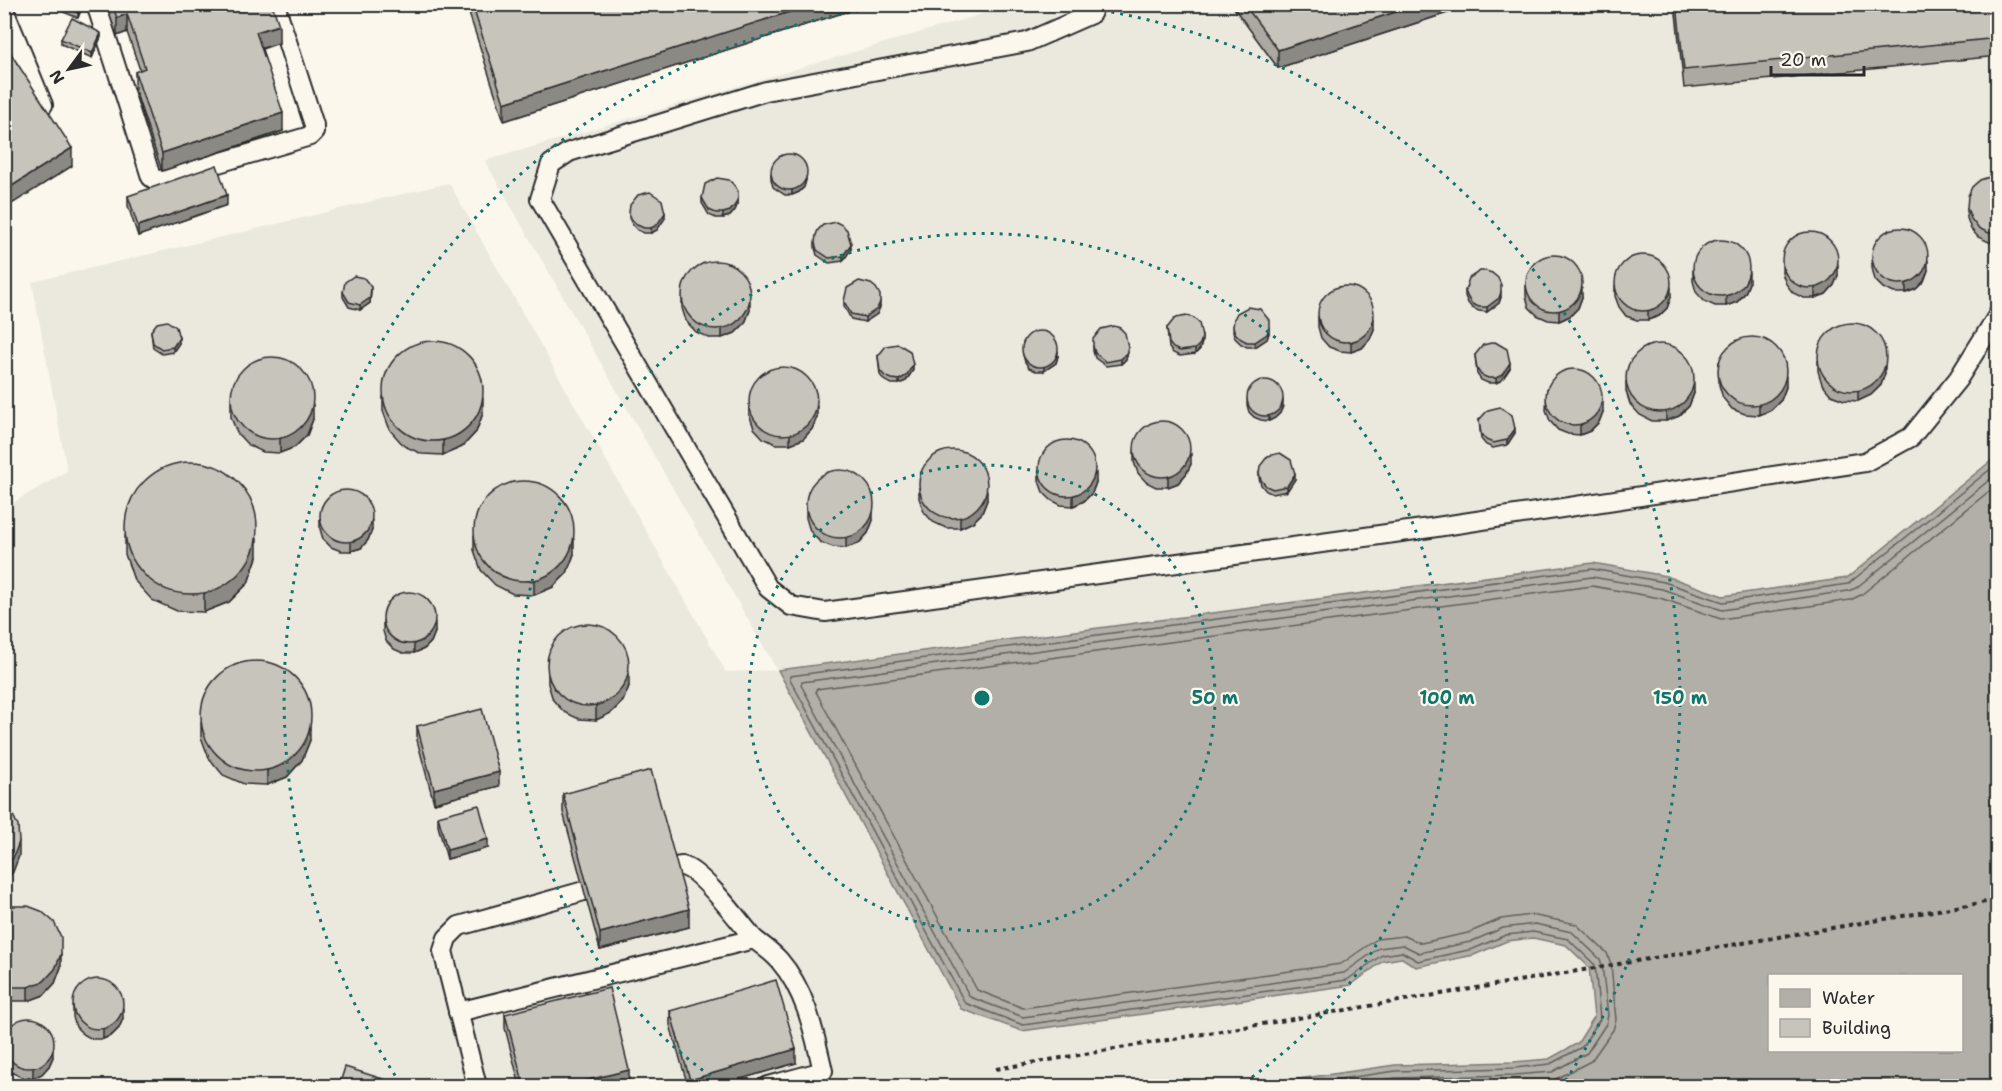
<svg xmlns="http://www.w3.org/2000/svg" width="2002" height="1091" viewBox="0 0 2002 1091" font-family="'Shantell Sans',sans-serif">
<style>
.built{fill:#ebe8de}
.water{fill:#b1afa7;stroke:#7b7a75;stroke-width:1.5;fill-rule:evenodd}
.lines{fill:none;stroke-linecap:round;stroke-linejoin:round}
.shore{stroke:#61605d;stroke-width:1.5}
.lane-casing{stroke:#2b2b2b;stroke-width:22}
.path{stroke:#2b2b2b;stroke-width:4;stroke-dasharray:4.5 4.5;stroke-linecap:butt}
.lane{stroke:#fbf7ec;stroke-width:18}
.wall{fill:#aba9a2;stroke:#2b2b2b;stroke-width:1.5}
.shaded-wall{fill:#8b8984;stroke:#2b2b2b;stroke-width:1.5}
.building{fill:#c7c4bc;stroke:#2b2b2b;stroke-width:1.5}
.ring{fill:none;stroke:#0f766e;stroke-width:3;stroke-dasharray:3 6}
.centre{fill:#0f766e;stroke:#fbf7ec;stroke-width:3}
.ring-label{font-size:18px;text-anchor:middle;font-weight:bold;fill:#0f766e;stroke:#fbf7ec;stroke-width:4.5;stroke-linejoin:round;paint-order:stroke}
</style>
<rect width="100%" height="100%" fill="#fbf7ec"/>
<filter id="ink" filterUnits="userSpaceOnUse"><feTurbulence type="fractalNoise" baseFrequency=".0167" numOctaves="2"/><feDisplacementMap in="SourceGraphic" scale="12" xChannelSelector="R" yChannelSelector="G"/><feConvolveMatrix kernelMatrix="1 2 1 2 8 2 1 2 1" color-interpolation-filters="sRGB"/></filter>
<g filter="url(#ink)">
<polygon class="built" points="1013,5 1997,5 1997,455 1847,578 1723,596 1666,576 1593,563 778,671 1351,985 1383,961 1474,955 1506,941 1533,938 1567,945 1589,967 1594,1017 1578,1043 1549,1059 1514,1062 1395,1065 1250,1086 5,1086 4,508 67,471 32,282 449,183 726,672 777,670 485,161"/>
<path class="water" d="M1997,456V1086H1250L1395,1065L1514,1062L1549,1059L1578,1043L1594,1017L1589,967L1566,945L1533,938L1507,941L1474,955L1416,967L1402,958L1383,961L1351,985L1022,1031L961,1009L778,670L1593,563L1666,576L1723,596L1847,578ZM1770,976H1962V1050H1770Z"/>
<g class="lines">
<g class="shore">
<polyline points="1290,1086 1396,1071 1514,1068 1550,1064 1582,1047 1600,1019 1595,965 1568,939 1533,932 1506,935 1473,949 1418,961 1402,952 1382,955 1347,980 1023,1025 965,1003 790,679 790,676 1592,569 1664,582 1723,602 1848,584 1998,463"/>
<polyline points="1340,1086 1396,1078 1515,1075 1552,1072 1587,1053 1606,1024 1608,1015 1602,965 1600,959 1572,932 1535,924 1503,928 1470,942 1419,953 1403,945 1379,948 1344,973 1023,1017 970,997 801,685 802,682 1592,577 1662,589 1722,610 1848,591 1856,588 1998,473"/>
<polyline points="1424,1086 1515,1084 1552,1081 1591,1061 1613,1030 1616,1020 1611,964 1607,953 1576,924 1531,915 1501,919 1468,933 1421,943 1404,936 1377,939 1341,964 1023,1008 977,990 816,692 816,689 1592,586 1660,598 1721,619 1850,600 1861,595 1998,484"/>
</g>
<g class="lane-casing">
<g id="lane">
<polyline points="96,4 151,177 157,181 310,136 314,132 314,125 275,4"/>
<polyline points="1095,4 1091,14 1027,42 766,91 569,152 551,164 540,199 768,588 791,606 825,612 1430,528 1865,462 1911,437 1958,379 1998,315"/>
<polyline points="4,10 43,105"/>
<path d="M672,868C673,867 681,866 682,866C700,869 741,923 754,939"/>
<path d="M458,1012L754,939C762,945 772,952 779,960C806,991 814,1032 823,1071L768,1086"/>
<polyline points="477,1086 443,951 447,938 459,926 584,891"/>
</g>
</g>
<polyline class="path" points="996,1069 1998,900"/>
<use href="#lane" class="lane"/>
</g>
<g class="wall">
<polygon points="49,4 83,4 78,18 49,6"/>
<polygon points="106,4 272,4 279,43 262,49 283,131 162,171 135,90 135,72 140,70 127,32 117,36"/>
<polygon points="466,4 855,4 855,9 504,121"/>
<polygon points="1231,4 1475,4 1278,68"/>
<polygon points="1675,4 1998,4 1998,56 1684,88"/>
<polygon points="101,37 92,58 61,44 61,39"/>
<polygon points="771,174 806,180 804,187 799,192 792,195 785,195 773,187 771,179"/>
<polygon points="1998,176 1998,243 1989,242 1978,237 1971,229 1967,218 1967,208"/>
<polygon points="128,196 227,205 138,236 128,206"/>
<polygon points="702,198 738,203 735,210 730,216 723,218 716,218 709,215 702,203"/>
<polygon points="629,213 665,218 657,230 651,233 644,233 637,230 632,224 629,218"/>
<polygon points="815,243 851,249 843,261 829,263 817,255 815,248"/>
<polygon points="1872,259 1928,270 1924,281 1916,289 1906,293 1894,293 1883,288 1875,280 1872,268"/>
<polygon points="1782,263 1838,275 1834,285 1826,294 1815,298 1804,298 1793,293 1786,284 1782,273"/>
<polygon points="1693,271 1749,283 1745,293 1737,302 1726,306 1715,306 1704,301 1696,292 1693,281"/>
<polygon points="1526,286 1582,297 1578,308 1570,316 1559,321 1548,320 1537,315 1529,307 1526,296"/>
<polygon points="1615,286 1671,297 1667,308 1659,316 1648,320 1637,320 1626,316 1619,307 1615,296"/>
<polygon points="1465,291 1501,297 1499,303 1487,312 1479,311 1472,308 1468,303 1465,296"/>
<polygon points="343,292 371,292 370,303 360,310 349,307 343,297"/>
<polygon points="682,298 750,310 745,323 735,333 722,338 709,338 696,332 686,321 682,308"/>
<polygon points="844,301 880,307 877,314 865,322 851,319 844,306"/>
<polygon points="1318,317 1374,329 1370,339 1362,348 1351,352 1340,351 1329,347 1321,338 1318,327"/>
<polygon points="1234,319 1269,333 1267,339 1255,347 1247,347 1241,344 1235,338 1233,332"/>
<polygon points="1167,328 1202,342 1200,349 1195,354 1180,356 1173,353 1169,348"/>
<polygon points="151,331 179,343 173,352 162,354 153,348"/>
<polygon points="1023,343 1058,356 1056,363 1044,371 1036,371 1029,368 1025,362 1023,355"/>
<polygon points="1093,346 1128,352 1126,359 1121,364 1106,366 1095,358 1093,351"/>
<polygon points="1475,355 1510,368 1502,380 1496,383 1488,383 1481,380 1477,374"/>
<polygon points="878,356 913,370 906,381 899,384 892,384 885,381 880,375"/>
<polygon points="1818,361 1885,373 1881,385 1871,395 1858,401 1844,400 1831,395 1822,384 1818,371"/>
<polygon points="1719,362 1786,387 1781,400 1771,410 1759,415 1745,414 1732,409 1723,398 1719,385"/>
<polygon points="1626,382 1694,393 1689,406 1679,416 1666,421 1652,421 1640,415 1630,404 1626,391"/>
<polygon points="1547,389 1603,412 1599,422 1590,431 1580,435 1568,434 1558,430 1550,421 1546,410"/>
<polygon points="1248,393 1283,406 1280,413 1275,418 1269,421 1261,420 1254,417 1249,412 1247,405"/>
<polygon points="383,397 483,413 476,432 462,447 443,455 422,454 404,446 390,430 383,411"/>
<polygon points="231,403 313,419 307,435 295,447 280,453 263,452 248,445 237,433 231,417"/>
<polygon points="749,405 817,417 812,429 803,439 790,444 776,444 763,438 754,428 749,414"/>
<polygon points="1479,420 1515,433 1507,445 1493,448 1486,445 1481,439"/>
<polygon points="1134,452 1191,464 1186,474 1178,483 1168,487 1156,487 1146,482 1138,473 1134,462"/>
<polygon points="1039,471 1096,482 1092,493 1084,501 1073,506 1061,505 1051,500 1043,492 1039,481"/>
<polygon points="1259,473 1295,479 1287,491 1273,494 1266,491 1261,485 1259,478"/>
<polygon points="919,488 987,500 982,513 973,522 960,528 946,528 933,522 924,512 919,498"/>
<polygon points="806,508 873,520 868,533 859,543 846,548 833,547 820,542 810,531 806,518"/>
<polygon points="320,519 372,530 368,540 361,548 351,551 341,551 331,547 323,539 320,529"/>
<polygon points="125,536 257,557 248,583 229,602 204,612 177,611 152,600 134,580 125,554"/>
<polygon points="474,536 574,554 567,573 553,587 534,595 513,594 495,585 481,570 474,550"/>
<polygon points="383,621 435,632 431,642 424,649 414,653 403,653 394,649 386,641 383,631"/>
<polygon points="548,670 629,686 623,701 611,713 596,720 579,719 564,712 553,700 548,684"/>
<polygon points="201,723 310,740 302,760 287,777 267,785 244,784 223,775 209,758 201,737"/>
<polygon points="417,726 499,786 434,803 417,740"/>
<polygon points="563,794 689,927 600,950 563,812"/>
<polygon points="438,816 488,848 447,859 438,826"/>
<polygon points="4,909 61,967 55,983 44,995 28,1001 12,1001 4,998"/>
<polygon points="73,1007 123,1018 119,1028 112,1035 103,1039 92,1039 83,1034 76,1027 73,1017"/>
<polygon points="670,1011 796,1063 716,1086 688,1086 670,1025"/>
<polygon points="505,1014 629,1084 619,1086 520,1086 505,1028"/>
<polygon points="4,1035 53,1057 49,1066 42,1074 33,1078 23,1078 13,1073 6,1065 4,1060"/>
</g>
<g class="shaded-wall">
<polygon points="81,4 83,4 78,18 78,13"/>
<polygon points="814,4 855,4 855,9 504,121 504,103"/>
<polygon points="1420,4 1475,4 1278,68 1278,50"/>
<polygon points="127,14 127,32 117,36 117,18"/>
<polygon points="279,25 279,43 256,50 256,32"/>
<polygon points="101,33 101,37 92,58 92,53"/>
<polygon points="283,113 283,131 162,171 162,153"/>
<polygon points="72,148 72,166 4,209 4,191"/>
<polygon points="806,175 806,180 804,187 799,192 792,195 792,190"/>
<polygon points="227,195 227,205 138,236 138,226"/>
<polygon points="738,198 738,203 735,210 730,216 723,218 723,213"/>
<polygon points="665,213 665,218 657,230 651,233 651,228"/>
<polygon points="851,244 851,249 843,261 843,256"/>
<polygon points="1928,261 1928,270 1924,281 1916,289 1906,293 1906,284"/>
<polygon points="1838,265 1838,275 1834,285 1826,294 1815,298 1815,289"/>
<polygon points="1749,273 1749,283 1745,293 1737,302 1726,306 1726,296"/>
<polygon points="371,287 370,303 360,310 360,305"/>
<polygon points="1582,288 1582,297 1578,308 1570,316 1559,321 1559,311"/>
<polygon points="1671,288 1671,297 1667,308 1659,316 1648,320 1648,311"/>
<polygon points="1501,292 1501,297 1499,303 1487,312 1487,307"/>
<polygon points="750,300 750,310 745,323 735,333 722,338 722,328"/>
<polygon points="880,302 880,307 877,314 865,322 865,317"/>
<polygon points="1374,319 1374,329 1370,339 1362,348 1351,352 1351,343"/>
<polygon points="1269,328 1269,333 1267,339 1255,347 1255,342"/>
<polygon points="1202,337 1202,342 1200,349 1195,354 1195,349"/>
<polygon points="179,338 179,343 173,352 173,347"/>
<polygon points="1128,347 1128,352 1126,359 1121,364 1121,359"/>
<polygon points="1058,352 1058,356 1056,363 1044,371 1044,366"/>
<polygon points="1510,363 1510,368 1502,380 1496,383 1496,378"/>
<polygon points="1885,363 1885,373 1881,385 1871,395 1858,401 1858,391"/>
<polygon points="913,365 913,370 906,381 899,384 899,380"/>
<polygon points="1786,377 1786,387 1781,400 1771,410 1759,415 1759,405"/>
<polygon points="1694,384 1694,393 1689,406 1679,416 1666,421 1666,411"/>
<polygon points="483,399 483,413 476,432 462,447 443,455 443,441"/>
<polygon points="1283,401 1283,406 1280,413 1275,418 1269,421 1269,416"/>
<polygon points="1603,402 1603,412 1599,422 1590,431 1580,435 1580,426"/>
<polygon points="313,405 313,419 307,435 295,447 280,453 280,439"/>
<polygon points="817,407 817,417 812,429 803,439 790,444 790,435"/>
<polygon points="1515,429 1515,433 1507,445 1507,440"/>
<polygon points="1191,454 1191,464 1186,474 1178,483 1168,487 1168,478"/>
<polygon points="1096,473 1096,482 1092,493 1084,501 1073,506 1073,496"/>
<polygon points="1295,474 1295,479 1287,491 1287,486"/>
<polygon points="987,491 987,500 982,513 973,522 960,528 960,518"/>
<polygon points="873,510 873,520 868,533 859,543 846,548 846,538"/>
<polygon points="372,521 372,530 368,540 361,548 351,551 351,542"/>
<polygon points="257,539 257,557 248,583 229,602 204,612 204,594"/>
<polygon points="574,540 574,554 567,573 553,587 534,595 534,581"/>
<polygon points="435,623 435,632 431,642 424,649 414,653 414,644"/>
<polygon points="629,672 629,686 623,701 611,713 596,720 596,706"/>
<polygon points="310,726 310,740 302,760 287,777 267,785 267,771"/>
<polygon points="499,772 499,786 434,803 434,789"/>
<polygon points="488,839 488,848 447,859 447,850"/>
<polygon points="19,842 19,856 13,872 4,880 4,866"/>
<polygon points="689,909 689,927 600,950 600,933"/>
<polygon points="61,954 61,967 55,983 44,995 28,1001 28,987"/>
<polygon points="123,1009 123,1018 119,1028 112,1035 103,1039 103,1029"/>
<polygon points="53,1048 53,1057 49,1066 42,1074 33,1078 33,1068"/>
<polygon points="796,1049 796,1063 716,1086 690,1086 690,1080"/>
<polygon points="629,1070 629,1084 619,1086 563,1086"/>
</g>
<g class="building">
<polygon points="57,4 81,4 78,13"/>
<polygon points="112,4 272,4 279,25 256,32 283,113 162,153 135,72 145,68 127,14 117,18"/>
<polygon points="472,4 814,4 504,103"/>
<polygon points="1244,4 1420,4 1278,50"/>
<polygon points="1677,4 1998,4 1998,38 1684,70"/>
<polygon points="72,18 101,33 92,53 61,39"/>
<polygon points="4,43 72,148 4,191"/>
<circle cx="789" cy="172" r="18"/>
<polygon points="217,165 227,195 138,226 128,196"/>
<polygon points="1998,176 1998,233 1989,233 1978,228 1971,219 1967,208 1968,196 1972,187 1980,180 1989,177"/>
<polygon points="717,178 729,180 734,185 738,191 738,198 735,205 730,211 723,213 716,213 709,210 702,198 705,184"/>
<polygon points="650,192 662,200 665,213 657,225 651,228 644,228 637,225 632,220 629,213 630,205 638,195"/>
<polygon points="836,222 842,225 847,230 851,244 843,256 829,258 817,250 815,243 816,235 818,230 823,225"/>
<circle cx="1900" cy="256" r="28"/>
<circle cx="1810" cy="260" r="28"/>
<circle cx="1721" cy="268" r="28"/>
<circle cx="1554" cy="283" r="28"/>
<circle cx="1643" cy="283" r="28"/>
<circle cx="716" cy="295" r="34"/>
<polygon points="1480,271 1486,271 1492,273 1498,278 1501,285 1501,292 1499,298 1487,307 1479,307 1472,304 1468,298 1465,291 1469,278"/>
<polygon points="354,276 364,278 371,287 370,298 360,305 349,302 343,292 345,282"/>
<polygon points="859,281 871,284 876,288 880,295 880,302 877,309 865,317 851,314 844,301 847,288"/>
<circle cx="1346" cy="314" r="28"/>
<polygon points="1248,307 1260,309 1269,320 1269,328 1267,334 1255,342 1247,342 1241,339 1235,333 1233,327 1234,319 1237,313"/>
<polygon points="1187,316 1194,318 1199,323 1202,337 1200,344 1195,349 1180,351 1173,348 1169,343 1167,328 1175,318"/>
<polygon points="167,321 176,327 179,338 173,347 162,349 153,343 151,331 157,323"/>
<circle cx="1852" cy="357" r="34"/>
<polygon points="1114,326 1120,328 1125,333 1128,347 1126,354 1121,359 1106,362 1095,353 1093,346 1093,339 1101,329"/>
<circle cx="1040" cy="349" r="18"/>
<circle cx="1752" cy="371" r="34"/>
<circle cx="433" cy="391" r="50"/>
<polygon points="1495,342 1507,349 1510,363 1502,375 1496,378 1488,378 1481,375 1477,369 1475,355 1483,345"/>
<polygon points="898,344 910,351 913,365 906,376 899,380 892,379 885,376 880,371 878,356 886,346"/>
<circle cx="1660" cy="378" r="34"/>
<circle cx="272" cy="398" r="41"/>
<circle cx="783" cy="401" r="34"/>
<circle cx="1574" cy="397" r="28"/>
<circle cx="1265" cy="398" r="18"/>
<polygon points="1500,407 1512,415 1515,429 1507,440 1493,443 1486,440 1481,434 1479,420 1488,410"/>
<circle cx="1162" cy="449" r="28"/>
<circle cx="1067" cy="468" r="28"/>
<circle cx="953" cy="484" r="34"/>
<polygon points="1280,453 1291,460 1295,474 1287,486 1273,489 1266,486 1261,480 1259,473 1260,466 1268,456"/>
<circle cx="191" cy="528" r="66"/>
<circle cx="840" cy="504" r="34"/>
<circle cx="524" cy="531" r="50"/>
<circle cx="346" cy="516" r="26"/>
<circle cx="409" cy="618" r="26"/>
<circle cx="588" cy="665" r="41"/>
<circle cx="256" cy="716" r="55"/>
<polygon points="482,709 499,772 434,789 417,726"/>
<polygon points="651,770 689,909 600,933 563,794"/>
<polygon points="4,805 11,811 18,826 19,842 13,858 4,866"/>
<polygon points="479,805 488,839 447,850 438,816"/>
<polygon points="13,906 28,906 41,911 54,922 61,937 61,954 55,969 44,981 28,987 12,987 4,984 4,909"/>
<circle cx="98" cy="1004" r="25"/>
<polygon points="776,980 796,1049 690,1080 670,1011"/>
<polygon points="609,988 629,1070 563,1086 524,1086 505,1014"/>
<circle cx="29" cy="1043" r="25"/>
<polygon points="345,1067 405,1086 339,1086"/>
</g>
</g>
<g class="ring">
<circle cx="982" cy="698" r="233"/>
<path d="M725 1086A465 465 0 1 1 1239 1086"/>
<path d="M400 1083A698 698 0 0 1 897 5M1067 5A698 698 0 0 1 1564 1083"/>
</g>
<circle cx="982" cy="698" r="9" class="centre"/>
<g class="ring-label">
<text x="1215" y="704">50 m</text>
<text x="1447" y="704">100 m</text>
<text x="1680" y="704">150 m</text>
</g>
<rect width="2002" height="1091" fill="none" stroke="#fbf7ec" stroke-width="24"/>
<rect x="12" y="12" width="1978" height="1067" fill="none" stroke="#2b2b2b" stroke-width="2" filter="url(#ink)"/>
<rect x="1768" y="974" width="195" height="78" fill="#fbf7ec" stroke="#a8a59f" stroke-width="1.5"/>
<rect x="1780" y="989" width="30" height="18" fill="#b1afa7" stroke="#a8a59f" stroke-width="1.5"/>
<text x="1822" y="1004" font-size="18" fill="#2b2b2b">Water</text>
<rect x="1780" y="1019" width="30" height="18" fill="#c7c4bc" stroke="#a8a59f" stroke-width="1.5"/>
<text x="1822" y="1034" font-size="18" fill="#2b2b2b">Building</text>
<g transform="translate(69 69) rotate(237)" stroke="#fbf7ec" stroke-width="4.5" paint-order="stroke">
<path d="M0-4.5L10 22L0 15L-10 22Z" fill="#2b2b2b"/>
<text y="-9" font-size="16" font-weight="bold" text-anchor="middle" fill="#2b2b2b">N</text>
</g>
<path d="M1771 66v9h93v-9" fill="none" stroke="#2b2b2b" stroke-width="3"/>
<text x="1780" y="66" font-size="18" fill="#2b2b2b" stroke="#fbf7ec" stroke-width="4.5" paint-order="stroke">20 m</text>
</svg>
